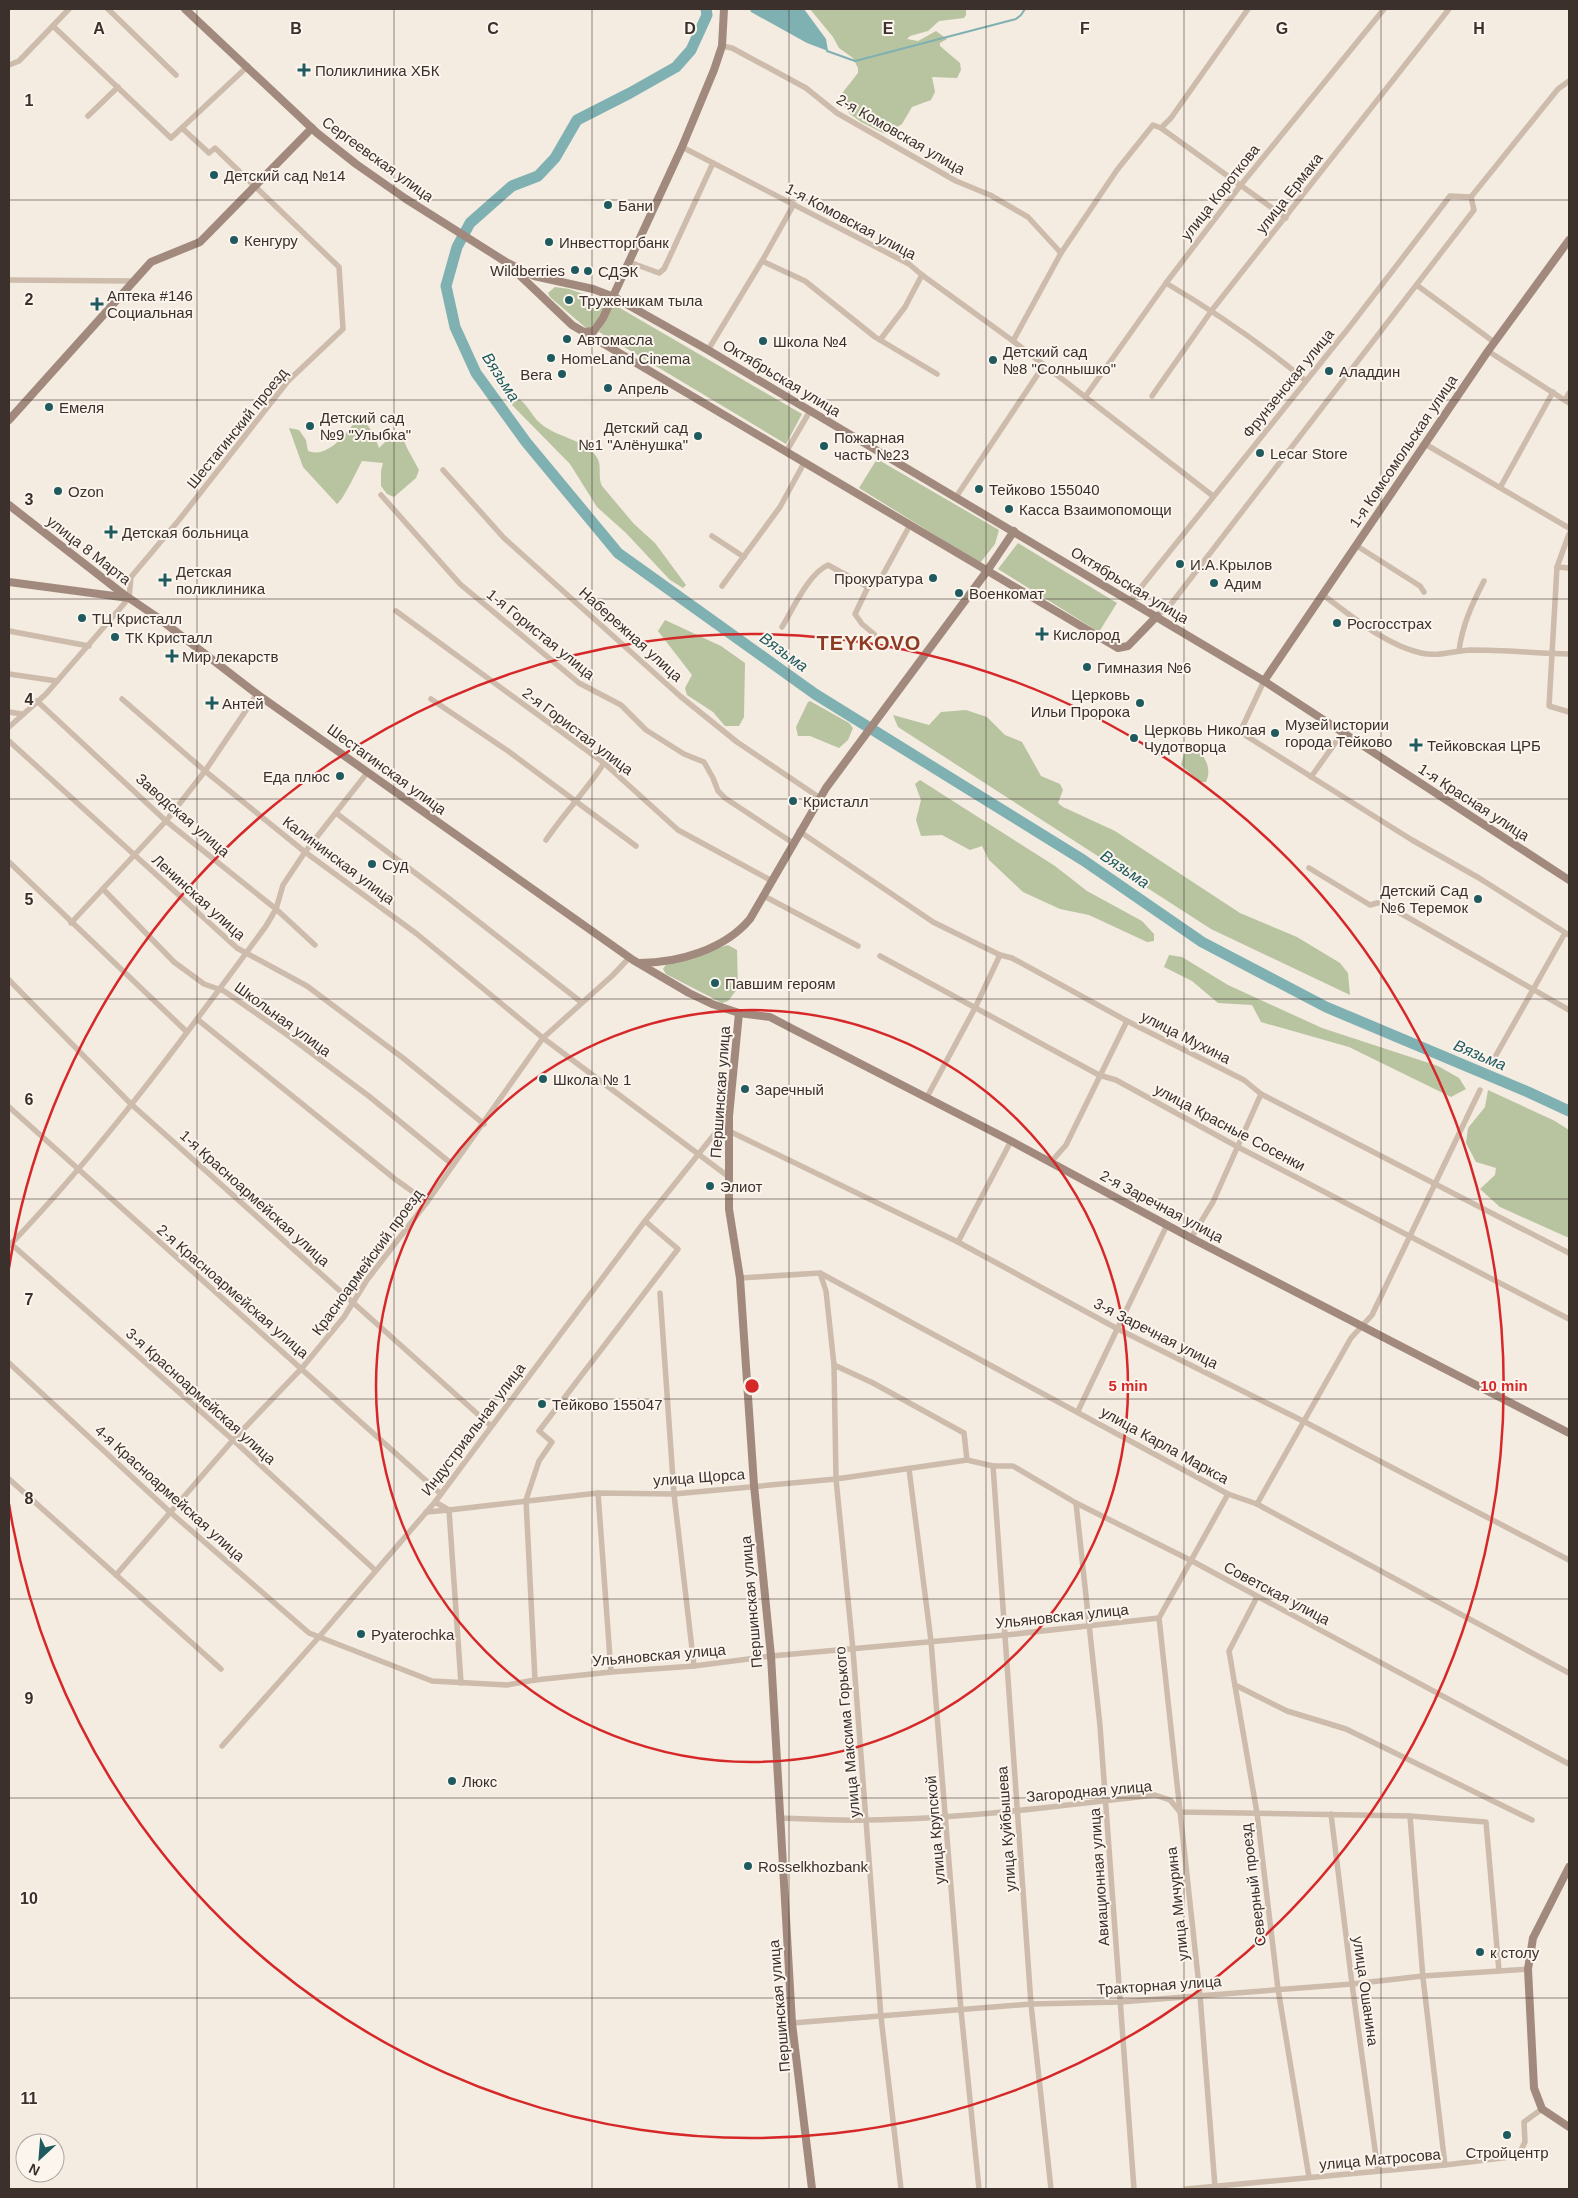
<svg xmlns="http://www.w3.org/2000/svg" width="1578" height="2198" viewBox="0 0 1578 2198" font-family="Helvetica,sans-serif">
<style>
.green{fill:#b8c4a0}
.water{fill:#7fb0b2}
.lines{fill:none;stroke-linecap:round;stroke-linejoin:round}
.stream{stroke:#7fb0b2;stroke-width:2}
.river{stroke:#7fb0b2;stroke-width:11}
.street{stroke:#cdbbac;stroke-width:5.5}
.secondary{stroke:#a18a7d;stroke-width:8}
.grid{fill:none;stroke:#3b302b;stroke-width:1;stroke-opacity:0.55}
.ring{fill:none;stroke:#d62828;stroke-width:2.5}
.poi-dot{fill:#1f5a5e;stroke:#fbf5ee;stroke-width:2}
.labels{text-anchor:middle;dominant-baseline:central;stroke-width:4;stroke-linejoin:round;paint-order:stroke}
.poi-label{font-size:15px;fill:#3b302b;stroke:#fbf5ee;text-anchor:start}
.street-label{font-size:15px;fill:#3b302b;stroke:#fbf5ee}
.water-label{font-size:16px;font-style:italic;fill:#1f5a5e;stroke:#fbf5ee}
.district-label{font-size:20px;font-weight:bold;letter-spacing:1px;fill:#8c3b22;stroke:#fbf5ee}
.grid-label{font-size:16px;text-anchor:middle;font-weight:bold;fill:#3b302b;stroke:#fbf5ee;stroke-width:4;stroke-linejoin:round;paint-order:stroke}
.centre{fill:#d62828;stroke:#fbf5ee;stroke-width:2.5}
.ring-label{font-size:15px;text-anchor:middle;font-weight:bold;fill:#d62828;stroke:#fbf5ee;stroke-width:4;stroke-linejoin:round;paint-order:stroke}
</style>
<rect width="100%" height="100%" fill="#f4ebe1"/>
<g class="green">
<polygon points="810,9 966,9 966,15 964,18 939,21 928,31 910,36 907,39 918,41 936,31 947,39 940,43 940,46 960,63 961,70 957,78 932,77 935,92 931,100 912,107 902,124 885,134 861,122 850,114 842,103 843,92 858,73 858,68 853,58 839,48 833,37"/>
<polygon points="555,287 569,289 606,302 608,306 591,329 586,328 550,297 548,293"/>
<polygon points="613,304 802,414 786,444 599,332"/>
<path d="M513,396C526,400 530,414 540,423C557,438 582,438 596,456C603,465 597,476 602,486L634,524L655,543L686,585L683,588L670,580L626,533L597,507L570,464L512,405Z"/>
<path d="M359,417C370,426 374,434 379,448L385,442L401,434L407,448L419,470L416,478L394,497L387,494L381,486V471L383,463L362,461C357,470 344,499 337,504L303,467L289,428L299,430L306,440L308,451C329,459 348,431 359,417Z"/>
<polygon points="877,459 999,530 995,544 980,563 859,488"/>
<polygon points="1018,543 1117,603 1099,632 998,569"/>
<polygon points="665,620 721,646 745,663 744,717 739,726 725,726 713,712 687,695 685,688 692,675 658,631"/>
<polygon points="810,701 849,723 853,728 848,740 839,748 810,736 798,736 796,727 808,702"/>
<polygon points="966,710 987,717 1005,735 1022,742 1041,776 1060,784 1063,790 1058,803 1063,807 1115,831 1240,913 1297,937 1340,963 1348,973 1350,995 1211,929 898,727 893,715 929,725 941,712"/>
<path d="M1194,743C1203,756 1213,766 1206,782H1200L1181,765L1184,754Z"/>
<polygon points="920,780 1055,866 1087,891 1142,921 1154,934 1154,941 1147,942 1089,915 1060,909 1023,892 989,860 982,846 970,850 942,835 921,836 916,820 921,800 915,784"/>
<polygon points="728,945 737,950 738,988 728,1001 722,1003 666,974 663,969 667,963"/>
<polygon points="1169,955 1182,957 1228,985 1322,1028 1438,1066 1459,1078 1466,1089 1451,1097 1349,1047 1261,1022 1252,1005 1218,1003 1192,981 1164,967"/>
<polygon points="1488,1090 1555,1121 1569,1130 1569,1238 1500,1207 1480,1189 1495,1175 1496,1168 1476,1162 1466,1143 1468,1128 1485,1107"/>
</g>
<polygon class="water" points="750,9 804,9 826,39 828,51 807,43 751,12"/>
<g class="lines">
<polyline class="stream" points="827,51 855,61 1016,19 1021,15 1025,9"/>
<polyline class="river" points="706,9 707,15 691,50 676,67 630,93 577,120 555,158 538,176 512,186 470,223 457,247 446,286 455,327 476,373 526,442 618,553 815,694 1083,860 1202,942 1326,1007 1528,1092 1569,1111"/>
<g class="street">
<polyline points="108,9 176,75"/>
<polyline points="53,26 171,138 248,66"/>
<polyline points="722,46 732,48 806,88 837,113 956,181 990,195 1028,217 1061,253"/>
<polyline points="9,65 19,61 69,9"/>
<polyline points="88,116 118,87"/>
<polyline points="1161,128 1171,118 1248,9"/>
<polyline points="682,147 909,264 922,275 1013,341 1213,496"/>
<polyline points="762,261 805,281 875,337 937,374"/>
<polyline points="629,262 659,273 664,269 713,163"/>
<polyline points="9,280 135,281"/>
<path d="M1166,283C1215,312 1262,344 1306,381"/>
<polyline points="1418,286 1494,342"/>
<polyline points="880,340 905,307 922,275"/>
<polyline points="1013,341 1061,253 1117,170 1153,125 1161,128 1286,218"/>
<polyline points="708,350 762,261 794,204"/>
<polyline points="1488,351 1569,403"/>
<polyline points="1152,396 1212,310 1449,9"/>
<polyline points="1085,397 1166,283 1240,186 1384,9"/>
<polyline points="1565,400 1569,393"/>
<polyline points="1425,444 1569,528"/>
<polyline points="786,452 810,411"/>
<polyline points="443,470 504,538 680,696 737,742 820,798"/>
<polyline points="1501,486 1553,392"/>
<polyline points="381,495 460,584 579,683 621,705 646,730 684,754 704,762 713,778 718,791 725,798 793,843"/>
<polyline points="956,497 1044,365"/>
<polyline points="1569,534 1557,567 1549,706 1569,712"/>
<polyline points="712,536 744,557"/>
<polyline points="1357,546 1420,586 1424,592"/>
<polyline points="1557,567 1569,568"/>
<polyline points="722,586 780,507 804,463"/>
<polyline points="868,587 855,614 862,624 874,634"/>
<path d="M1323,595C1352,616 1385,645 1421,653C1437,657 1454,651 1470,650C1503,650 1536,653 1569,654"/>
<polyline points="1130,601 1351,325 1450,196 1471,197 1558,89 1569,81"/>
<polyline points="396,611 604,763 678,830 772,881"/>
<polyline points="1157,616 1171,604 1474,210 1471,197"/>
<path d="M782,627C793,609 809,573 828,565L868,587L880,580L910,525"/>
<polyline points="9,631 89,646"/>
<path d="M1459,651C1462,626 1472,604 1484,581"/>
<polyline points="9,674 57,681"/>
<polyline points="1264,681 1240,732 1412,840 1479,878 1569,935"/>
<polyline points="122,699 205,771 305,852 417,934 543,1038 729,1177"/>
<polyline points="431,699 508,751 636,846"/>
<polyline points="37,701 166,821 276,909 315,945"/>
<polyline points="9,712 22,714"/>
<polyline points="9,727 46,694 129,598 131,577 179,520 288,381 343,329 339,267 215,148 209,153 182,128"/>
<polyline points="9,741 237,948 307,986 403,1058 484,1124"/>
<polyline points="1311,777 1343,732"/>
<polyline points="336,813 447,897 581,1002"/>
<polyline points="799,831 933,922 1000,955 1012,958 1127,1021 1244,1080 1261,1094 1569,1253"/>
<path d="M546,840C564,813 587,790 604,763"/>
<polyline points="9,862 187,1032"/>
<polyline points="1309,868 1370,905 1381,902 1569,1010"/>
<polyline points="103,889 174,962 204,984 224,991 286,1034 370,1097 453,1165"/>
<polyline points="764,896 858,946"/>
<polyline points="71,923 166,821 205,771 257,694"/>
<polyline points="880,956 1099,1075 1116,1080 1238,1147 1569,1319"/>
<polyline points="9,980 131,1104 491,1426"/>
<polyline points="197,1019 395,1179 427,1202"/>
<polyline points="1495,1057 1565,933"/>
<polyline points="927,1097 975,1008 1000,955"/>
<polyline points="9,1107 441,1494"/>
<polyline points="729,1131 958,1242 1116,1328 1305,1422 1569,1560"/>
<polyline points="1051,1162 1066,1145 1127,1021"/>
<polyline points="1191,1238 1213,1202 1261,1094"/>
<polyline points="958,1242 1011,1141"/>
<polyline points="10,1243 233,1440 375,1570"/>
<path d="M9,1246C104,1147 185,1036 266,926L276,909L283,885L305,852L367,773"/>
<polyline points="820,1273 826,1291 834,1365 836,1479 853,1650 881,2017 901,2189"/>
<polyline points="740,1278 820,1273 1228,1494 1257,1504 1569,1673"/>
<polyline points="660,1293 674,1494 694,1666"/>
<polyline points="9,1363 170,1512 309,1633 432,1681 507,1685 535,1680 611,1672 694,1666 771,1656 1006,1635 1159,1618"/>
<polyline points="834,1365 873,1383 964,1433 967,1460"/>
<polyline points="1078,1411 1167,1225"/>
<polyline points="993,1466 1031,2004 1051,2189"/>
<polyline points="909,1469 931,1641 961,2010 979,2189"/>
<polyline points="9,1479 221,1669"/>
<polyline points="598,1493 611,1672"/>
<polyline points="435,1502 449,1510 598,1493 674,1494 836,1479 967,1460 993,1466 1013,1466 1076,1503 1192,1561 1569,1764"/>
<polyline points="1076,1503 1100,1726 1134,2189"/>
<polyline points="1257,1504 1351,1338 1372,1315 1480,1090"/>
<polyline points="426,1512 449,1510 461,1683"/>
<polyline points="116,1575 233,1440 302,1368 344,1317 367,1280 427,1202 543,1038 613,975 630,957"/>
<polyline points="1257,1597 1229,1651 1257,1813 1278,1989 1309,2177"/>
<polyline points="1159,1618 1200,1995 1215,2187"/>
<polyline points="1159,1618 1228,1494"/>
<polyline points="535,1680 526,1500 539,1461 552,1442 539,1431 678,1249 645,1221"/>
<polyline points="1235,1685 1287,1711 1346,1729 1532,1820"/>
<polyline points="222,1746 319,1637 435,1502 645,1221 729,1116"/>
<polyline points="1331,1814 1352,1984 1378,2171"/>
<polyline points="1410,1816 1423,1978 1445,2165"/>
<path d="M779,1818C808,1819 837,1821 867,1820C963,1819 1060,1806 1155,1795L1170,1800L1180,1812L1410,1816L1486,1822L1499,1971"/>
<polyline points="792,2023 1031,2004 1120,2002 1352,1984 1423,1976 1528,1969"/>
<polyline points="1186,2189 1445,2165 1518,2156 1525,2142 1524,2122 1542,2109"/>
</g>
<g class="secondary">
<polyline points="185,9 317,133 356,164 406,199 506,262 534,276 593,289 614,297 708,350 1264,681 1569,880"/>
<polyline points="511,267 572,325 1118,648 1128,646 1157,616"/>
<polyline points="584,332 594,331 603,318 682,147 714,70 722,46 724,9"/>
<polyline points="9,420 151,262 200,242 312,128"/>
<polyline points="9,505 127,597"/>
<polyline points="9,582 129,598 157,617 257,694 633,960 689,993 712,1004 739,1013 770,1017 791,1028 1011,1141 1191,1238 1569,1433"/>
<polyline points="1264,681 1488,351 1569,240"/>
<path d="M639,963C679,963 725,949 750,919L826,788L987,571L1014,531"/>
<polyline points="739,1013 729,1116 729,1209 740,1278 754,1485 771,1656 792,2023 812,2189"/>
<polyline points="1569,1867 1533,1938 1528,1969 1534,2088 1542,2109 1569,2127"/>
</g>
</g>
<path class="grid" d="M197,9V2189M394,9V2189M592,9V2189M789,9V2189M986,9V2189M1184,9V2189M1381,9V2189M9,200H1569M9,400H1569M9,599H1569M9,799H1569M9,999H1569M9,1199H1569M9,1399H1569M9,1599H1569M9,1798H1569M9,1998H1569"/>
<g class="ring">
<circle cx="752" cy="1386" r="376"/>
<path d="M9 1268A752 752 0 1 1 9 1504"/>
</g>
<g class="poi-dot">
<path d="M301.5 62.5h5v5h5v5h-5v5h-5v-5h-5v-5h5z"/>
<circle cx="214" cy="175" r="5"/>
<circle cx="608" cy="205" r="5"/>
<circle cx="234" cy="240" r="5"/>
<circle cx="549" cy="242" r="5"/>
<circle cx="575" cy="270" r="5"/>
<circle cx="588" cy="271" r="5"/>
<circle cx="569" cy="300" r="5"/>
<path d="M94.5 296.5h5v5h5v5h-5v5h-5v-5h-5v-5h5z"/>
<circle cx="567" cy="339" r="5"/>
<circle cx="763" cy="341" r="5"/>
<circle cx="551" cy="358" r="5"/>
<circle cx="993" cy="360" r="5"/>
<circle cx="1329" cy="371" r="5"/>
<circle cx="562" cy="374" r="5"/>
<circle cx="608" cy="388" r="5"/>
<circle cx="49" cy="407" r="5"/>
<circle cx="310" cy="426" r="5"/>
<circle cx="698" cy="436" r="5"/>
<circle cx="824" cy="446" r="5"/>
<circle cx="1260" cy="453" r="5"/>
<circle cx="979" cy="489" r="5"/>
<circle cx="58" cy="491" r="5"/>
<circle cx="1009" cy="509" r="5"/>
<path d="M108.5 524.5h5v5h5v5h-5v5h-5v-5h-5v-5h5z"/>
<circle cx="1180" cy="564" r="5"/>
<circle cx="933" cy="578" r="5"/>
<path d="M162.5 572.5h5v5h5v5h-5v5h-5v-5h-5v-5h5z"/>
<circle cx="1214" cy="583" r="5"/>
<circle cx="959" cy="593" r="5"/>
<circle cx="82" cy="618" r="5"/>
<circle cx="1337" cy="623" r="5"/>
<path d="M1039.5 626.5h5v5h5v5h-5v5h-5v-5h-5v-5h5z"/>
<circle cx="115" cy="637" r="5"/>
<path d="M169.5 648.5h5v5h5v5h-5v5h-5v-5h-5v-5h5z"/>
<circle cx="1087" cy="667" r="5"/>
<path d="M209.5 695.5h5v5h5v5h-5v5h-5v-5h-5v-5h5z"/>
<circle cx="1140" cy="703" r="5"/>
<circle cx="1275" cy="733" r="5"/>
<circle cx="1134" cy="738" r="5"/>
<path d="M1413.5 737.5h5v5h5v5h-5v5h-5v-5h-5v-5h5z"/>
<circle cx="340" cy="776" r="5"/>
<circle cx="793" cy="801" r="5"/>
<circle cx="372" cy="864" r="5"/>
<circle cx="1478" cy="899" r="5"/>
<circle cx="715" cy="983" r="5"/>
<circle cx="543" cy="1079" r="5"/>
<circle cx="745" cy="1089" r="5"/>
<circle cx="710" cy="1186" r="5"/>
<circle cx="542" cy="1404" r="5"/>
<circle cx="361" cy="1634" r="5"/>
<circle cx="452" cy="1781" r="5"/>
<circle cx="748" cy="1866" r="5"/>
<circle cx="1480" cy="1952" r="5"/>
<circle cx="1507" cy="2135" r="5"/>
</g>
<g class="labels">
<g class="poi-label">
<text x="315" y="70">Поликлиника ХБК</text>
<text x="224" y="175">Детский сад №14</text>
<text x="618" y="205">Бани</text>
<text x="244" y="240">Кенгуру</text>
<text x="559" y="242">Инвестторгбанк</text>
<text x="565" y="270" text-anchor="end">Wildberries</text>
<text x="598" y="271">СДЭК</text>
<text x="107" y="295">Аптека #146<tspan x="107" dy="17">Социальная</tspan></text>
<text x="579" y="300">Труженикам тыла</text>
<text x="577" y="339">Автомасла</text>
<text x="773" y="341">Школа №4</text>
<text x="1003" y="351">Детский сад<tspan x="1003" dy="17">№8 "Солнышко"</tspan></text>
<text x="561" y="358">HomeLand Cinema</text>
<text x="1339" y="371">Аладдин</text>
<text x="552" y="374" text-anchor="end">Вега</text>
<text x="618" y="388">Апрель</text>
<text x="59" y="407">Емеля</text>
<text x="320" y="417">Детский сад<tspan x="320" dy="17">№9 "Улыбка"</tspan></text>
<text x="688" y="427" text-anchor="end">Детский сад<tspan x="688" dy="17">№1 "Алёнушка"</tspan></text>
<text x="834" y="437">Пожарная<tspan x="834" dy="17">часть №23</tspan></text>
<text x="1270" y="453">Lecar Store</text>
<text x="989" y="489">Тейково 155040</text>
<text x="68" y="491">Ozon</text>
<text x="1019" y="509">Касса Взаимопомощи</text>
<text x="122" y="532">Детская больница</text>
<text x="1190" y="564">И.А.Крылов</text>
<text x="176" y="571">Детская<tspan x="176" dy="17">поликлиника</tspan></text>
<text x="923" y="578" text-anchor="end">Прокуратура</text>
<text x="1224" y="583">Адим</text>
<text x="969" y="593">Военкомат</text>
<text x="92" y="618">ТЦ Кристалл</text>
<text x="1347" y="623">Росгосстрах</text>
<text x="1053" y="634">Кислород</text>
<text x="125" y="637">ТК Кристалл</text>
<text x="182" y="656">Мир лекарств</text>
<text x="1097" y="667">Гимназия №6</text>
<text x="1130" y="694" text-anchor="end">Церковь<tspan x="1130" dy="17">Ильи Пророка</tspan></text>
<text x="222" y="703">Антей</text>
<text x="1285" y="724">Музей истории<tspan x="1285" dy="17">города Тейково</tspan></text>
<text x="1144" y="729">Церковь Николая<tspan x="1144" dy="17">Чудотворца</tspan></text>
<text x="1427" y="745">Тейковская ЦРБ</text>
<text x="330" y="776" text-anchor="end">Еда плюс</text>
<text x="803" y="801">Кристалл</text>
<text x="382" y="864">Суд</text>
<text x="1468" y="890" text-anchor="end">Детский Сад<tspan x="1468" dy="17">№6 Теремок</tspan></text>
<text x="725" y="983">Павшим героям</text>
<text x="553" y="1079">Школа № 1</text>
<text x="755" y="1089">Заречный</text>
<text x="720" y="1186">Элиот</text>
<text x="552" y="1404">Тейково 155047</text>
<text x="371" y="1634">Pyaterochka</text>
<text x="462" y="1781">Люкс</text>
<text x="758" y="1866">Rosselkhozbank</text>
<text x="1490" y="1952">к столу</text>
<text x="1507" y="2152" text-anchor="middle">Стройцентр</text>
</g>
<g class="street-label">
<text transform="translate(901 134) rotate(30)">2-я Комовская улица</text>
<text transform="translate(378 159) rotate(36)">Сергеевская улица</text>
<text transform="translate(1220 192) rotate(-52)">улица Короткова</text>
<text transform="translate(1289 193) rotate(-52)">улица Ермака</text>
<text transform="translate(851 221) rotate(28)">1-я Комовская улица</text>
<text transform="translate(782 378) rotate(31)">Октябрьская улица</text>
<text transform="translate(1288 383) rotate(-51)">Фрунзенская улица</text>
<text transform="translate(237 428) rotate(-51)">Шестагинский проезд</text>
<text transform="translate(1403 451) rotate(-56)">1-я Комсомольская улица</text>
<text transform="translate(89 550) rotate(38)">улица 8 Марта</text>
<text transform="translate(1130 585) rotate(31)">Октябрьская улица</text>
<text transform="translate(541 634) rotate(39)">1-я Гористая улица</text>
<text transform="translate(631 634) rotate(42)">Набережная улица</text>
<text transform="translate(578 731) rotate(37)">2-я Гористая улица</text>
<text transform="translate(387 769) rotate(36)">Шестагинская улица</text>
<text transform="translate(1474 802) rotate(33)">1-я Красная улица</text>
<text transform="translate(183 815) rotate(41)">Заводская улица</text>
<text transform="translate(339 860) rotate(37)">Калининская улица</text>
<text transform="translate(199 897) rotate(42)">Ленинская улица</text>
<text transform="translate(283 1019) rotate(36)">Школьная улица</text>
<text transform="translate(1186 1037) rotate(27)">улица Мухина</text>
<text transform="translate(720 1092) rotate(-86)">Першинская улица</text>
<text transform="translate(1230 1127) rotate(28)">улица Красные Сосенки</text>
<text transform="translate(255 1198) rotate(42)">1-я Красноармейская улица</text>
<text transform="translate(1162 1206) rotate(28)">2-я Заречная улица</text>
<text transform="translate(367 1262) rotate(-54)">Красноармейский проезд</text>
<text transform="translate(233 1291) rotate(41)">2-я Красноармейская улица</text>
<text transform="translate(1156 1333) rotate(27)">3-я Заречная улица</text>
<text transform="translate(201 1396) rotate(42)">3-я Красноармейская улица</text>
<text transform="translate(473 1429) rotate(-53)">Индустриальная улица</text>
<text transform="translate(1165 1445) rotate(29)">улица Карла Маркса</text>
<text transform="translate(699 1477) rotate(-4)">улица Щорса</text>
<text transform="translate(170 1493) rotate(42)">4-я Красноармейская улица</text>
<text transform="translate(1277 1593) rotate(28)">Советская улица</text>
<text transform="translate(751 1602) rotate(-95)">Першинская улица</text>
<text transform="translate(1062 1616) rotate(-6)">Ульяновская улица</text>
<text transform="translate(659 1655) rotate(-5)">Ульяновская улица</text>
<text transform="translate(847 1732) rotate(-95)">улица Максима Горького</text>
<text transform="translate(1089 1791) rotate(-5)">Загородная улица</text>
<text transform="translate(1006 1829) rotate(-94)">улица Куйбышева</text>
<text transform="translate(935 1830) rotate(-95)">улица Крупской</text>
<text transform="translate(1099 1877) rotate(-94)">Авиационная улица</text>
<text transform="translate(1253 1885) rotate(-97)">Северный проезд</text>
<text transform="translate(1177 1904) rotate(-96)">улица Мичурина</text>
<text transform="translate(1159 1985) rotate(-4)">Тракторная улица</text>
<text transform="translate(1366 1991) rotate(82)">улица Ошанина</text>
<text transform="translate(779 2006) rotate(-95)">Першинская улица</text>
<text transform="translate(1380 2159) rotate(-5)">улица Матросова</text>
</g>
<g class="water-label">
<text transform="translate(501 377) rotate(57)">Вязьма</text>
<text transform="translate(784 652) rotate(36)">Вязьма</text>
<text transform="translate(1125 869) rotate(34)">Вязьма</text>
<text transform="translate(1480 1055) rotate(23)">Вязьма</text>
</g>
<g class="district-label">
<text x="869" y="643">TEYKOVO</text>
</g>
</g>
<g class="grid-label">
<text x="99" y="34">A</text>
<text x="296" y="34">B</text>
<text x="493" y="34">C</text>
<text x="690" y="34">D</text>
<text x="888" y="34">E</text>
<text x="1085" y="34">F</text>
<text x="1282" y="34">G</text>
<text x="1479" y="34">H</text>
<text x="29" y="106">1</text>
<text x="29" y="305">2</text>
<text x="29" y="505">3</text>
<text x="29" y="705">4</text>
<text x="29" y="905">5</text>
<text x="29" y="1105">6</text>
<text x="29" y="1305">7</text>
<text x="29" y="1504">8</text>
<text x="29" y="1704">9</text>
<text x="29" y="1904">10</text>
<text x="29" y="2104">11</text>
</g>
<circle cx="752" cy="1386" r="8" class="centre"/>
<g class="ring-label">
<text x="1128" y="1391">5 min</text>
<text x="1504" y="1391">10 min</text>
</g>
<rect width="1578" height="2198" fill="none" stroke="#3b302b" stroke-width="20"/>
<g transform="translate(40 2158) rotate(206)"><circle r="24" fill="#fbf5ee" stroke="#aea6a0"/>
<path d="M0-4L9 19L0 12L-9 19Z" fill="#1f5a5e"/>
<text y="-8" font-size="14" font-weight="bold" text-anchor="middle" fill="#3b302b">N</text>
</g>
</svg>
